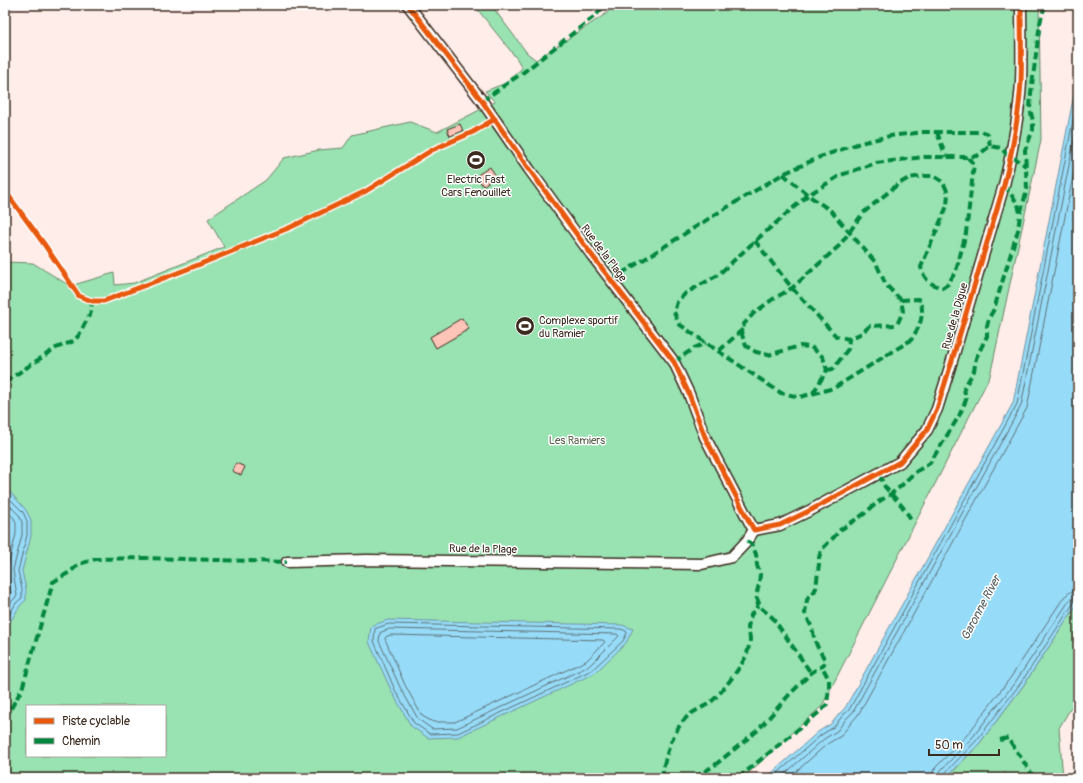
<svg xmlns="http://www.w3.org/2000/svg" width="1083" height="783" viewBox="0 0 1083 783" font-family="Pangolin,sans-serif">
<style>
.green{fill:#99e2b1;stroke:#6a8668;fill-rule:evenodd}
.water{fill:#96dbf8;stroke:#7294a1}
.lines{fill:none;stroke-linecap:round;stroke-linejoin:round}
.shore{stroke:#5f7175;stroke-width:1}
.building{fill:#ffc4b8;stroke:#3b2a1e}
.minor-casing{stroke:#3b2a1e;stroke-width:13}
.minor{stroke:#fff;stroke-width:10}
.quiet{stroke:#00873e;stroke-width:4;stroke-dasharray:8 4;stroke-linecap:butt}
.cycleway-casing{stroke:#fff;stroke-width:8}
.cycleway{stroke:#e8590c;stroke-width:5}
.labels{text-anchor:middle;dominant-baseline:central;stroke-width:3;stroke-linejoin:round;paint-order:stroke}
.poi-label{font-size:11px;fill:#3b2a1e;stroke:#fff}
.street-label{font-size:11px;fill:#3b2a1e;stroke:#fff}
.park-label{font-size:11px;fill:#57614a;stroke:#fff}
.water-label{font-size:12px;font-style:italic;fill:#565f5f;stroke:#fff}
</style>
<rect width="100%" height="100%" fill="#ffedea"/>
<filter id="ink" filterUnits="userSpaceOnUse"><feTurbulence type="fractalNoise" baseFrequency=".025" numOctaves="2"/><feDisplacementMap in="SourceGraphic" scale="8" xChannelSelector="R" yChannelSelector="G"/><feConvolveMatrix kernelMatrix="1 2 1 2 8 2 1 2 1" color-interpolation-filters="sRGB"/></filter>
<g filter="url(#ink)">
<g class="green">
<path d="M474,5H491L527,53L536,60L607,13L614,5H1039L1041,140L990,376L822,706L743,778H5V262L33,263L70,286L114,273L115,285L134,283L224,247L208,219L266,180L284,158L319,150L343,148L352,135L410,122L437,132L495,102L485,91L506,83L522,68L517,59ZM27,706H165V756H27Z"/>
<polygon points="1078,603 1078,696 1059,728 1063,778 1009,778 1005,772 1000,778 947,778 979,744 1023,686"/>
</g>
<g class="water">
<polygon points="1078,74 1078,603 1023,686 979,744 946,778 766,778 819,731 831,724 840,713 845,708 1013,403"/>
<polygon points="5,489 10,492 26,510 31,520 31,536 22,571 26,589 26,600 20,606 5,630"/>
<polygon points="388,620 622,625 633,629 626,643 595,673 458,737 428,738 411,726 392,692 369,642 371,626"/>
</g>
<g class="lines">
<g class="shore">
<polyline points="5,494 23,512 27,521 27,535 18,571 22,589 22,598 16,603 5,622"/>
<polyline points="5,501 19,515 22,522 22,535 13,570 17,596 12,601 5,612"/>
<polyline points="5,509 14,518 16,523 16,534 7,570 11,593 5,601"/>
<polygon points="389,624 621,629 626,631 627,633 623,641 592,670 458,733 430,734 414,723 395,690 374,641 375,629"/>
<polygon points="390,629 617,634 619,636 589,666 457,728 432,729 418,719 400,687 379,641 380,633"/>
<polygon points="391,635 603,640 605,642 586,661 455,722 433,722 422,716 405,685 385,639 386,637"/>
<polyline points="772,778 821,735 834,727 843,715 849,710 1017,404 1078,95"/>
<polyline points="780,778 824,739 837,731 846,719 853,712 1021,406 1078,120"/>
<polyline points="789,778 827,744 841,736 851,723 858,715 1027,408 1078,151"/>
<polyline points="932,778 932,773 935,768 968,734 1011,677 1064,597 1070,592 1078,591"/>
<polyline points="938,778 939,774 941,770 972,738 1016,681 1069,601 1073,598 1078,597"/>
<polyline points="943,778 944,774 976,741 1020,684 1073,604 1075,602 1078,602"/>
</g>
</g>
<g class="building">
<polygon points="460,124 463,131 450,136 447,129"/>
<polygon points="490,167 496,176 483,186 476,176"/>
<polygon points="462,318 469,329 436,348 430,337"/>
<polygon points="236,463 245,467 241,475 232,471"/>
</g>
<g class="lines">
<g class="minor-casing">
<g id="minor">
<polyline points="408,5 482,101 529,169 591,254 674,362 689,394 705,437 750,523 754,530"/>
<path d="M754,530L780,525L811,510L900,462L927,430L937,409L954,354L1004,185C1012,152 1019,116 1021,82C1022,56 1021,30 1021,5"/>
<polyline points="287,562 367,560 702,564 732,557 747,541 754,530"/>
</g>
</g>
<use href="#minor" class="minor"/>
<g class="quiet">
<polyline points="482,101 525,71 596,15 605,5"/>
<polyline points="937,132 946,157"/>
<polyline points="1004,185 1018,204 1020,213"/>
<polyline points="755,241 792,288 836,336 849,339 860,334 870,326 897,325 903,311 901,300 886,285 876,263 831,211 808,195 783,174"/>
<polyline points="611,280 721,211 783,174 820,157 860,143 890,136 924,132 983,132 988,134 990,146"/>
<path d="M901,300L917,299L921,300C924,318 920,326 911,340L834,388L800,397L781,393L706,343L679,324L674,312L677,302L686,293L718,275L755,241L808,195L841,175L876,163L924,157H967L977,156L990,146L1001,148L1010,158L1016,159L1026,166"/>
<polyline points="719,351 743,329"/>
<polyline points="674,362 694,348 706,343"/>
<polyline points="827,370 833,369 848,349 849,339"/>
<polyline points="5,382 56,348 74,341 79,335 91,312 92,301"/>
<path d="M813,393L827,370L823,357L811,347L800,346L768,355L756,352L746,346L742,335L744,324L754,313L773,299L792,288L840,245L863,213L897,185L909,178L922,176H934L943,182L948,193L947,206L921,267C924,280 930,284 942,288L948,284L956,271L966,233L974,164L967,157"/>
<polyline points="879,474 885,487 902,506 911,519"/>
<polyline points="747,541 751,544 756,554 757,565 760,574 759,584 756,596 761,608 773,618 811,673"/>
<polyline points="5,719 22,689 53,582 70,572 79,564 96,559 146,558 287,562"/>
<polyline points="1000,740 1008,738 1031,773 1033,778"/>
<path d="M662,778C663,761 673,731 685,719C691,712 700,709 708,704C719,697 742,666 747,654C748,649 750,644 750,639C750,635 748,631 748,627C749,623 750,618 751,615C754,610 758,608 758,602"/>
<polyline points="694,778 715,765 758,730 789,695 811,673 817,669 822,666 826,661 819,650 815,641 812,628 805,613 807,600 809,596 814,592 816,588 819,564 819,558 821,550 834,537 840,530 864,514 878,502 891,494 901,486 914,473 930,463 959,416 966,400 964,388 974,371 976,358 987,336 987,326 989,318 994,309 1018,230 1020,215 1027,189 1025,150 1033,130 1033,121 1030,109 1031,93 1040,23 1045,5"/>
<polyline points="738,778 822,710 827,704 829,688 829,680 822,666"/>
</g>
<g class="cycleway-casing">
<g id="cycleway">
<path d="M408,5L482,101L529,169L591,254L674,362L689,394L705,437L750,523L754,530L780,525L811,510L900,462L927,430L937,409L954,354L1004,185C1012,152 1019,116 1021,82C1022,56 1021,30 1021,5"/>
<polyline points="5,191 44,244 79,296 92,301 104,301 198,265 291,227 366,191 432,150 473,132 495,119"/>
</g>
</g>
<use href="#cycleway" class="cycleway"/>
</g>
</g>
<defs>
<g id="stadium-disc" transform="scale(1)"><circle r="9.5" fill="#3b2a1e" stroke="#fff"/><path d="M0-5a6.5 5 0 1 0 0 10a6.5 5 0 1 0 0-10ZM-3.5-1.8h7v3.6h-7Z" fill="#fff"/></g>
</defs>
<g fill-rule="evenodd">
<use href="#stadium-disc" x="476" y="160"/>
<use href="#stadium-disc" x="525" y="326"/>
</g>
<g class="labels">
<g class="poi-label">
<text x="476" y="179">Electric Fast<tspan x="476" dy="13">Cars Fenouillet</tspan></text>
<text x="539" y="320" text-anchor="start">Complexe sportif<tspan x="539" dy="13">du Ramier</tspan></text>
</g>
<g class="street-label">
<text transform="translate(604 253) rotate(53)">Rue de la Plage</text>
<text transform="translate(955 316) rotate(-74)">Rue de la Digue</text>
<text transform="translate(483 549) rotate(1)">Rue de la Plage</text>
</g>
<g class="park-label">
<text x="577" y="440">Les Ramiers</text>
</g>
<g class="water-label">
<text transform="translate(981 608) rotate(-62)">Garonne River</text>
</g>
</g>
<rect width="1083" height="783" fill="none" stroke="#fff" stroke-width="20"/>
<rect x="10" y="10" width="1063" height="763" fill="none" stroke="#3b2a1e" stroke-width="1.5" filter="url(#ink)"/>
<rect x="26" y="705" width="140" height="52" fill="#ffffff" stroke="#b1aaa5"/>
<rect x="34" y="718" width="20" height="6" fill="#e8590c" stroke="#b1aaa5"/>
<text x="62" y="725" font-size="12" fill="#3b2a1e">Piste cyclable</text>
<rect x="34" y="738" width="20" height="6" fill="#00873e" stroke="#b1aaa5"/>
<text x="62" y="745" font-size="12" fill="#3b2a1e">Chemin</text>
<path d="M929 749v6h70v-6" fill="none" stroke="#3b2a1e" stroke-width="2"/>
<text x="935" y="749" font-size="12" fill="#3b2a1e" stroke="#ffffff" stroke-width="3" paint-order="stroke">50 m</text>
</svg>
